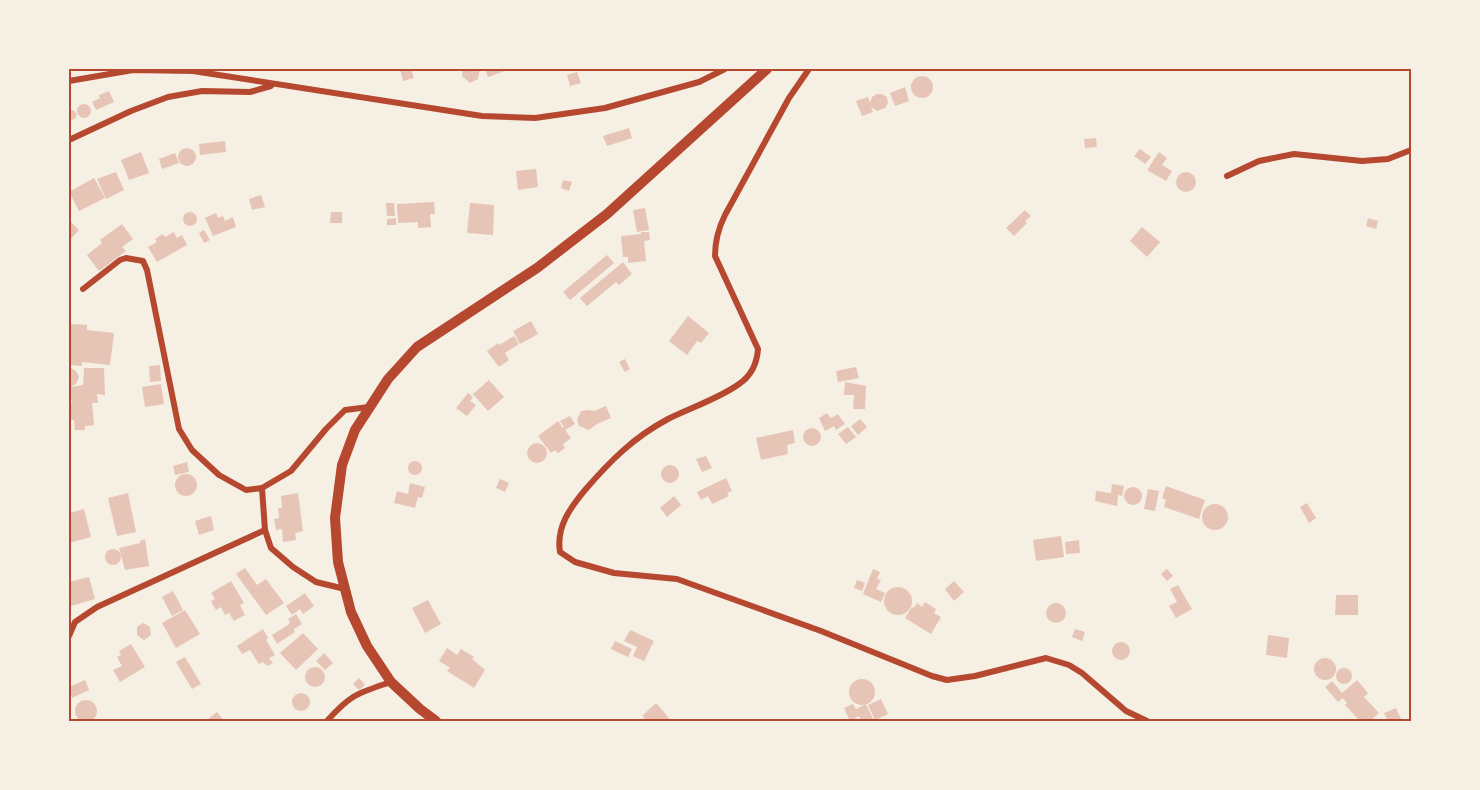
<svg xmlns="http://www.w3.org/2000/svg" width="1480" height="790" viewBox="0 0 1480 790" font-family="Jost,sans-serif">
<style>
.building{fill:#e6c5b7}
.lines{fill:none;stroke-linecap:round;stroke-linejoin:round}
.minor{stroke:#b5482f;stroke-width:6}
.tertiary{stroke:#b5482f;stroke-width:10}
.neatline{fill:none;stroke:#b5482f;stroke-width:2}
</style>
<rect width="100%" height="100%" fill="#f6efe4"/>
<g class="building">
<polygon points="400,69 411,69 414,78 403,81"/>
<polygon points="463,69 480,69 478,79 470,83 462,76"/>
<polygon points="485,69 510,69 488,77"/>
<polygon points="577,72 581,83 570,86 567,75"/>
<circle cx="922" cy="87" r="11"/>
<polygon points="905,87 909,101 895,106 890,93"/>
<polygon points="109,91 114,102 96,110 92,102 100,98 99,95"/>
<polygon points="877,94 882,94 887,97 888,103 885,108 877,111 871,107 873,112 862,116 856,101 868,97 870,103 872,97"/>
<circle cx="84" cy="111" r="7"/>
<circle cx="72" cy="115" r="4.5"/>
<polygon points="629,128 632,138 607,146 603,136"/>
<polygon points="1096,138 1097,147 1085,148 1084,139"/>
<polygon points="225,141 226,152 200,155 199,144"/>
<circle cx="187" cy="157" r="9"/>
<polygon points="1140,149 1151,157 1145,164 1134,156"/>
<polygon points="141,152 149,173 129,180 121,160"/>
<polygon points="1159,152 1167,158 1162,165 1172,171 1166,181 1147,170"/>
<polygon points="175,153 179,163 162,169 159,159"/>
<polygon points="536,169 538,187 518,190 516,171"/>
<polygon points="116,172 124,190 106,199 97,179"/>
<circle cx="1186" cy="182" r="10"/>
<polygon points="94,178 105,198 79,211 69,192"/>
<polygon points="563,180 572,182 569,191 561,188"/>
<polygon points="261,195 265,207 252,210 249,199"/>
<polygon points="434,202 435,214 430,214 431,227 418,228 418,222 398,223 397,204"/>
<polygon points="386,203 394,203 395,216 387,216"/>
<polygon points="470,203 494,205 493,235 467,233"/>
<polygon points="645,208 649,230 637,232 633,210"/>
<polygon points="1025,210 1031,216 1025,221 1027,223 1014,236 1006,228"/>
<polygon points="331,212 342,212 342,223 330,223"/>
<circle cx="190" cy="219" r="7"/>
<polygon points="216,213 218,218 223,216 225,221 233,217 236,227 213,236 205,218"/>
<polygon points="396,218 396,225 387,225 387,219"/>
<polygon points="1368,218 1378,221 1376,229 1366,226"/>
<polygon points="69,220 79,230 69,241"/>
<polygon points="122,224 133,239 122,247 126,251 99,271 87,255 102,243 100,240"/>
<polygon points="1142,227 1160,242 1147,257 1130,241"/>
<polygon points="204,230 210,240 204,243 199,233"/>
<polygon points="174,232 177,238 182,235 187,245 157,262 148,247 157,242 155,239 163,234 165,237"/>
<polygon points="641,232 649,232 650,240 644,241 646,261 628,263 628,257 623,257 621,236 641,234"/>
<polygon points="607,255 614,263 570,300 563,292"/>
<polygon points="623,262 632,274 619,285 616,282 587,306 580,298"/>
<polygon points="688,316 709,333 701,343 697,341 687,355 669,341"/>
<polygon points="531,321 538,334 520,344 513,331"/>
<polygon points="69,324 87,325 87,330 114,333 110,365 82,362 82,366 69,365"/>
<polygon points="514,336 519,344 505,353 509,360 499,367 487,351 498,343 499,345"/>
<polygon points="625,359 630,369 625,372 619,362"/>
<polygon points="160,365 161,381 150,382 149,366"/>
<polygon points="69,367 76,371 79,377 76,384 69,387"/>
<polygon points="856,367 859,378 838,382 836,371"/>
<polygon points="84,368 104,368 105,395 97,394 98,403 92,403 94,425 85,426 85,430 75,430 74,420 69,420 69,403 72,403 71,397 69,397 69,387 83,385"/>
<polygon points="489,380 504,397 488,411 473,394"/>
<polygon points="845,382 866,386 865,409 853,409 854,395 844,395"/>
<polygon points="161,384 164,404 145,407 142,387"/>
<polygon points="468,393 473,397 470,401 476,405 467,416 456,408"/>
<polygon points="606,406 611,418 597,424 589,430 579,426 577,420 581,411 588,410 594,411"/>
<polygon points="827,413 831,418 838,414 845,424 836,430 834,426 825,431 819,418"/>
<polygon points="570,416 575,424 565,430 571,438 563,444 565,448 558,453 555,450 551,453 538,436 558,421 563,428 564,427 560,421"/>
<polygon points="860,419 867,427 858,435 851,426"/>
<polygon points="848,427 856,437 846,444 838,434"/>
<circle cx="812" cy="437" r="9"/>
<polygon points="793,430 795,443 787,445 788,454 761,460 756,438"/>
<circle cx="537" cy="453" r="10"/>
<polygon points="706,456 712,468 702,472 696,459"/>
<circle cx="415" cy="468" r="7"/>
<polygon points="187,462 189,472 175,475 173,466"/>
<circle cx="670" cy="474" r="9"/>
<circle cx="186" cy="485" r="11"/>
<polygon points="726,478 732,491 727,493 729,496 712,504 708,496 701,500 697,492"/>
<polygon points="500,479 509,483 505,492 496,488"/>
<polygon points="410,483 425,487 422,498 418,497 415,508 394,503 397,491 408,494"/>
<polygon points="1112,484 1124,486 1122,496 1118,495 1117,506 1095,501 1096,491 1111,493"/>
<polygon points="1166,486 1205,500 1199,519 1164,507 1166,500 1162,498"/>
<circle cx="1133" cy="496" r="9"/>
<polygon points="1148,489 1159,491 1155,511 1144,509"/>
<polygon points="128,493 136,532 117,536 108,498"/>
<polygon points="298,493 303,531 295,533 296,540 283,542 282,529 276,530 274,519 279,518 278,508 282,508 281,496"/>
<polygon points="674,496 681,505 667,517 660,508"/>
<polygon points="1307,503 1316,518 1309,523 1300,507"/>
<circle cx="1215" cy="517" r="13"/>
<polygon points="84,509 91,537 69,543 69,513"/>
<polygon points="211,516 214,530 199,535 195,521"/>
<polygon points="1061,536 1064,557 1036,561 1033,540"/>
<polygon points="145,539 149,566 125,570 119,548 140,543 140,541"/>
<polygon points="1079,540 1080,553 1066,554 1065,542"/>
<circle cx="113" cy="557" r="8"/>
<polygon points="245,568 257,585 266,579 284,603 266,615 236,574"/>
<polygon points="873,569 880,572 877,579 881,580 876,589 885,593 881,602 863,594"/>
<polygon points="1167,569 1173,576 1167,581 1161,574"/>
<polygon points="89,577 95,599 71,606 69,582"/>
<polygon points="857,580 865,583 862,591 854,588"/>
<polygon points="231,581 244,603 240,605 245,615 234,621 229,613 225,615 221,607 216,610 211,601 215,599 211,593"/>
<polygon points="954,581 964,592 954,601 945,589"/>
<polygon points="1178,585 1192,609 1176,618 1169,606 1177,602 1170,589"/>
<circle cx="898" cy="601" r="14"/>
<polygon points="173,591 183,610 172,616 162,597"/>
<polygon points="305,593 314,606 303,614 300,609 292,615 286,606"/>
<polygon points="1336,595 1358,595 1358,615 1335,615"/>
<polygon points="428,600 441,624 425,633 412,608"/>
<polygon points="925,602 936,609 934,613 941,617 931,634 905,618 912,607 914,608 917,603 922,607"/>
<circle cx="1056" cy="613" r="10"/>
<polygon points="185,610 200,634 176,648 162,623"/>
<polygon points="296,614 302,624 294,629 295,632 277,644 272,635 288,625 290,622 288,619"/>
<polygon points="143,623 150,627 151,635 144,640 137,635 137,627"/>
<polygon points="263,629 268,638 266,640 275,655 269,658 273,663 267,666 263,662 259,664 250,650 242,654 237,646"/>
<polygon points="1075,629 1085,632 1082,641 1072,637"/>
<polygon points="630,630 654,641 644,661 633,656 637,647 624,641"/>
<polygon points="303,633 318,649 296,670 280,653"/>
<polygon points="1268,635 1289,638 1287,658 1266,655"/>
<polygon points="615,641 632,649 628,657 611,649"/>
<circle cx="1121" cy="651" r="9"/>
<polygon points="131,644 145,667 120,682 113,670 122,666 117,657 121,655 119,651"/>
<polygon points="447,648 457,655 461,649 474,657 472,659 485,670 474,688 447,671 450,668 439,661"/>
<polygon points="324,653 333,663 325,670 316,661"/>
<polygon points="185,657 201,684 192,689 176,662"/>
<circle cx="1325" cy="669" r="11"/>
<circle cx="315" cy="677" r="10"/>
<circle cx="1344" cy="676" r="8"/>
<polygon points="359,678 365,685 359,690 353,684"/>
<circle cx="862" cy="692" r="13"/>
<polygon points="85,680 89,690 72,698 69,687"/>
<polygon points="1357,680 1368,693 1364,697 1379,713 1370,721 1360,721 1345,705 1347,703 1343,698 1338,702 1325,687 1332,681 1342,693"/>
<circle cx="301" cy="702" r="9"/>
<polygon points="881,699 888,714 875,720 868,705"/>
<circle cx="86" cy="711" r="11"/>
<polygon points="656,703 664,712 671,721 647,721 642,716"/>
<polygon points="853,704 856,709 866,704 874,721 861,721 859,716 850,721 844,708"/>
<polygon points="1396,708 1402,721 1388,721 1384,713"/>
<polygon points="217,712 224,721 211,721 209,718"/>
</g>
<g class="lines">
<g class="minor">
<path d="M809,69L789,98L725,215C718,229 715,240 715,256L758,349C757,363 751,376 739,384C720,398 690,408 668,419C634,437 610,461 585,490C570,508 556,527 560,552L575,562L614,573L677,579L821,631L932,676L947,680L975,676L1046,658L1069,665L1082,673L1126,711L1147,721"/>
<polyline points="69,81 133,70 193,71 482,116 535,118 605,108 699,82 725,69"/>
<polyline points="69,140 131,111 168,97 202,91 250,92 271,86"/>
<polyline points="1227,176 1259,161 1294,154 1362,161 1388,159 1411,150"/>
<polyline points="83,289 120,260 126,258 143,261 147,270 179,429 192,450 219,475 246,490 262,488 291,471 326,429 345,410 369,407"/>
<polyline points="262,488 265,530 271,548 293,567 316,582 345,589"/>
<polyline points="69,636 75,622 97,607 265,530"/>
<path d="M327,721C351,694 358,693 391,682"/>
</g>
<polyline class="tertiary" points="436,721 420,709 391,682 367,646 351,612 338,562 335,518 342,465 355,430 388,379 417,347 537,268 607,214 767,69"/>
</g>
<rect width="1480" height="790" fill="none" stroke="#f6efe4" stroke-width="141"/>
<rect x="70" y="70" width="1340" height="650" class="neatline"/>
</svg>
